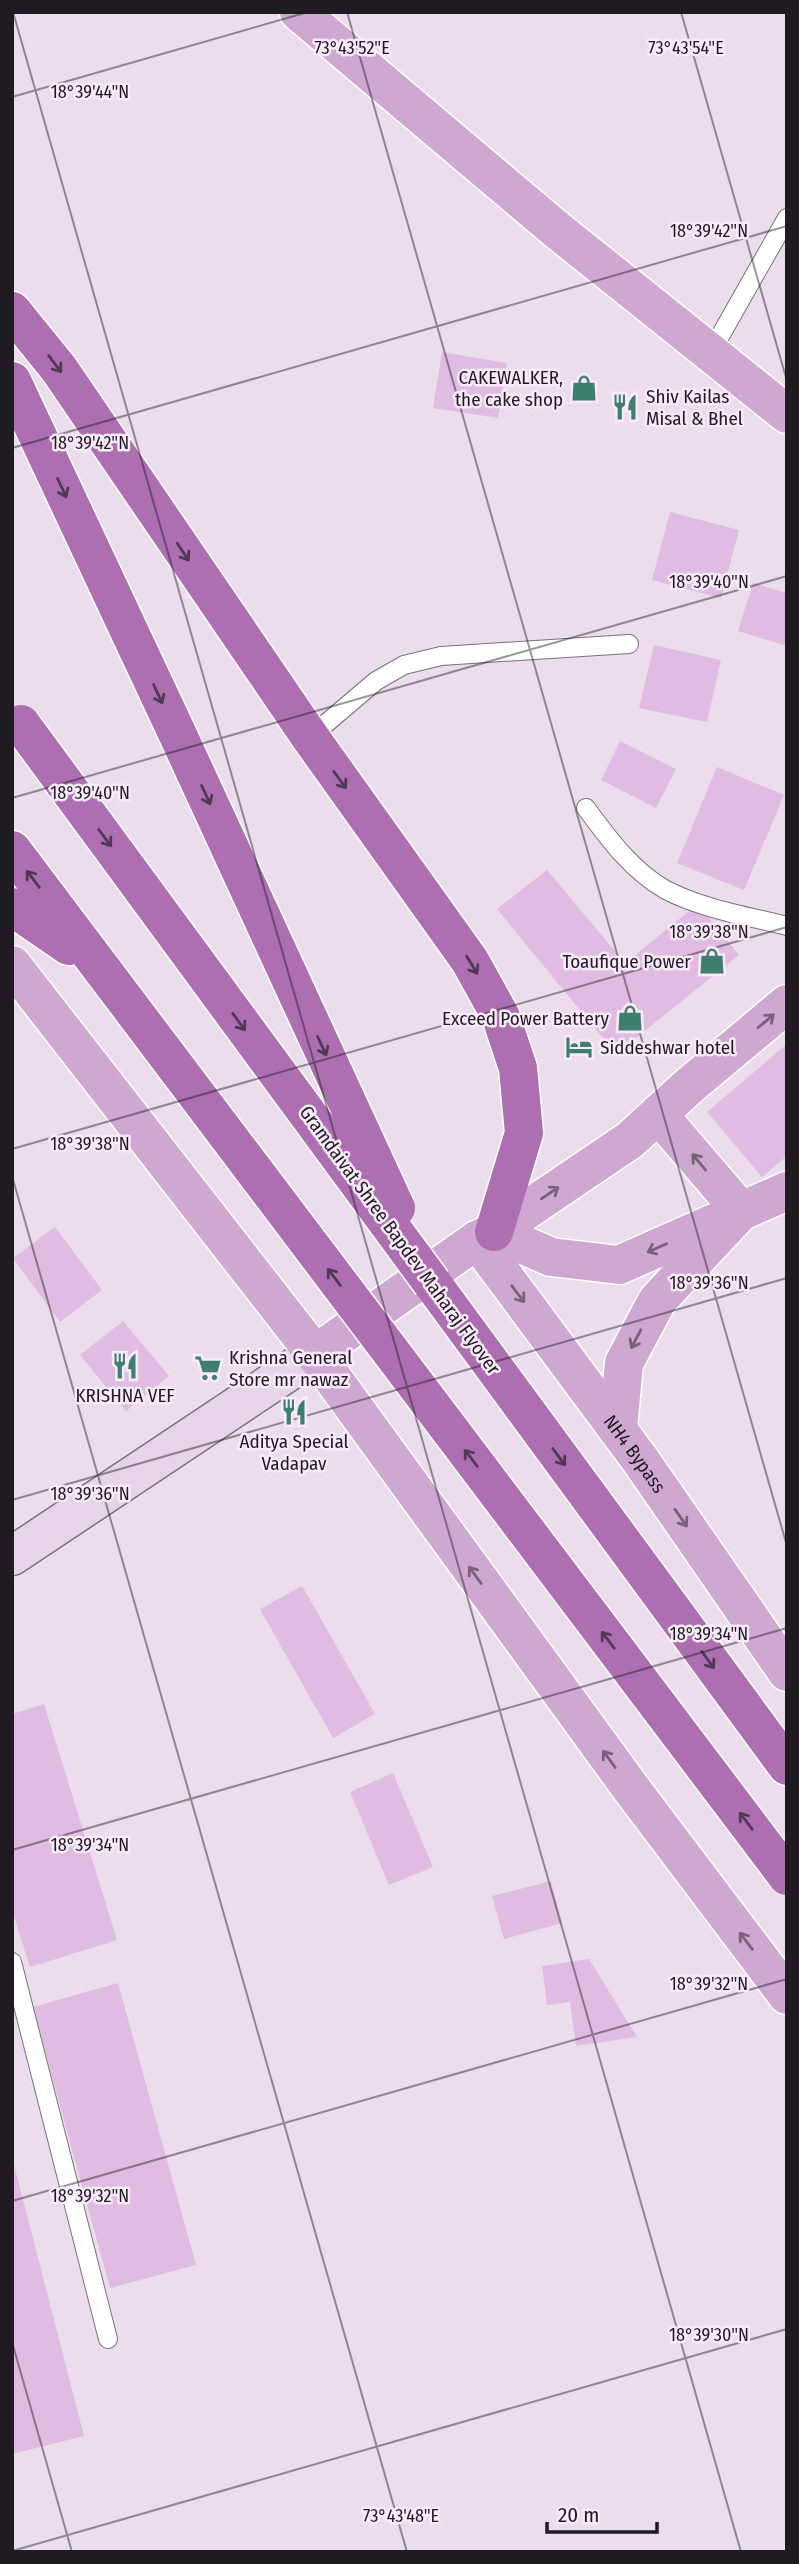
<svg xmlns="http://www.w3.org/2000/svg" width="799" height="2564" viewBox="0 0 799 2564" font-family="'Fira Sans Condensed',sans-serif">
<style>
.building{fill:#e0bce2}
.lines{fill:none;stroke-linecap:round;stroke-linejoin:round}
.lane-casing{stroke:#7c707d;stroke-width:20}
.secondary-casing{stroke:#7c707d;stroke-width:41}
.primary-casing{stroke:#fff;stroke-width:41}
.highway-casing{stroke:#fff;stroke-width:41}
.lane{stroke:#fff;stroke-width:18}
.secondary{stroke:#e6d4e8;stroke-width:38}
.primary{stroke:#cea8d1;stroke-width:38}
.highway{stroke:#ad6eb2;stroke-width:38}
.highway-bridge-casing{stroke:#fff;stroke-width:41;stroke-linecap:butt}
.highway-bridge{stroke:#ad6eb2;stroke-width:38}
.oneway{stroke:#513853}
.oneway2{stroke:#776278}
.ticks{fill:none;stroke:#201b20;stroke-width:2;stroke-opacity:0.45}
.labels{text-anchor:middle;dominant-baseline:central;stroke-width:5;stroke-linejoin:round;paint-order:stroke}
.poi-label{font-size:19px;fill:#201b20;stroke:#f8eaf9;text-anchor:end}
.street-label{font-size:19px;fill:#201b20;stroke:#f8eaf9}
.ticks-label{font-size:18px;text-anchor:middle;fill:#201b20;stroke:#f8eaf9;stroke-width:5;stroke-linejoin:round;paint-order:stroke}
</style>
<rect width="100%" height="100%" fill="#ebddec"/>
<g class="building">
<polygon points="442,352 507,363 498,418 433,408"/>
<polygon points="670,512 739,530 721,598 652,580"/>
<polygon points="753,583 787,593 787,646 738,631"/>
<polygon points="654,645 721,660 707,722 639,708"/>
<polygon points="620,741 676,769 656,808 601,780"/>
<polygon points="717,767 784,795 744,890 677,863"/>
<polygon points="547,870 625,963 698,904 739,955 616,1054 497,909"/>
<polygon points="787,1044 787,1156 762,1177 707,1112"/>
<polygon points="55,1227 102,1290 60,1322 13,1258"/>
<polygon points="123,1321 169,1376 126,1411 80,1355"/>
<polygon points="302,1586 375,1714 333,1738 260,1609"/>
<polygon points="44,1704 117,1940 30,1967 12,1910 12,1714"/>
<polygon points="393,1773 433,1867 389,1885 350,1792"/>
<polygon points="551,1881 562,1923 504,1939 492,1896"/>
<polygon points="589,1959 637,2037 576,2046 570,2002 547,2005 542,1966"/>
<polygon points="118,1983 196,2265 110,2288 33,2007"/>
<polygon points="12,2157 84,2436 12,2454"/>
</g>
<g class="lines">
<g class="lane-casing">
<g id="lane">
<polyline points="711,352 787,218"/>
<polyline points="310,737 376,681 404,665 441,656 629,644"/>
<path d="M586,808C608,838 632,871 666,890C703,909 747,916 787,926"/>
<polyline points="12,1962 108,2339"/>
</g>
</g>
<g class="secondary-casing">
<polyline id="secondary" points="12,1556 315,1354"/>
</g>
<g class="primary-casing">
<g id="primary">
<polyline points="299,12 557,230 787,414"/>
<polyline points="12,965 315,1354 630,1787 787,1995"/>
<polyline points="494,1232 551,1257 619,1265 787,1191"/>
<path id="s1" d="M477,1240L641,1461L787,1672"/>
<polyline points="315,1354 477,1240 494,1232 630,1140 689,1086 787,1004"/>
<polyline points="618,1428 624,1363 657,1301 741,1211 658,1114"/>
</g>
</g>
<g class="highway-casing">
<g id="highway">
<polyline points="12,311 59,369 310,737 470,961 501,1017 518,1068 524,1133 494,1232"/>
<polyline points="12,381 177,733"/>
<polyline points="12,850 104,972"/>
<polyline points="12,907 69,946"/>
<polyline points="432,1283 787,1766"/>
</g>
</g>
<use href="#lane" class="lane"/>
<use href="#secondary" class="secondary"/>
<use href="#primary" class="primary"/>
<use href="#highway" class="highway"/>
<g class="highway-bridge-casing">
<g id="highway-bridge">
<polyline points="21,724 432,1283"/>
<polyline points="177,733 396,1208"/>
<polyline points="104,972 787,1876"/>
</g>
</g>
<use href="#highway-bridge" class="highway-bridge"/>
</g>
<defs><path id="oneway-shaft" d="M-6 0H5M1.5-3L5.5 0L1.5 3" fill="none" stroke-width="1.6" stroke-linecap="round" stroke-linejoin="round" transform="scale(1.75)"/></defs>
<g class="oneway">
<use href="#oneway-shaft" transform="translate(55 364) rotate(53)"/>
<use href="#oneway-shaft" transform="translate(62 488) rotate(65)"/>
<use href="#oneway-shaft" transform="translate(183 552) rotate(56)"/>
<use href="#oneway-shaft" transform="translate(158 694) rotate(65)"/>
<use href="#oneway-shaft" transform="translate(340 780) rotate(54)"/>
<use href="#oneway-shaft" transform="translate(206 795) rotate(65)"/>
<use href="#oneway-shaft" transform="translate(105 838) rotate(54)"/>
<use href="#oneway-shaft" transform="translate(33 879) rotate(-127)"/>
<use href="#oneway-shaft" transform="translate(472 965) rotate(59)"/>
<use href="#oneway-shaft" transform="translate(239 1022) rotate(54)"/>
<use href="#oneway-shaft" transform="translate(322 1046) rotate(65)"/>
<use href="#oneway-shaft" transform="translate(334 1277) rotate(-127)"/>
<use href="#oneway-shaft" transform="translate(559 1457) rotate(54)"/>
<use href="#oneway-shaft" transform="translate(471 1458) rotate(-127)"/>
<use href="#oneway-shaft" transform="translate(608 1640) rotate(-127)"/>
<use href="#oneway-shaft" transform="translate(708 1660) rotate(54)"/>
<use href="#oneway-shaft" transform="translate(746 1821) rotate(-127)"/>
</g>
<g class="oneway2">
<use href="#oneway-shaft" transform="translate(766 1021) rotate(-40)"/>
<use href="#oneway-shaft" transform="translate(699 1162) rotate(-130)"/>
<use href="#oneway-shaft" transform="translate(550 1193) rotate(-34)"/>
<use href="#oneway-shaft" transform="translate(657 1248) rotate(156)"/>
<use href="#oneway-shaft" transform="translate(518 1294) rotate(53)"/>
<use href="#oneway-shaft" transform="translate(636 1339) rotate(118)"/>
<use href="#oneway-shaft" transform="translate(681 1518) rotate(55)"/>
<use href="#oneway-shaft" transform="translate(475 1575) rotate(-126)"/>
<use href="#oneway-shaft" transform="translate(609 1759) rotate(-126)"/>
<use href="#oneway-shaft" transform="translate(746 1941) rotate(-127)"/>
</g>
<path class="ticks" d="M13,12L741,2552M347,12L787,1546M681,12L787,381M12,97L308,12M12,448L787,226M12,798L787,576M12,1149L787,927M12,1176L407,2552M12,1500L787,1278M12,1850L787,1628M12,2201L787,1979M12,2342L72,2552M12,2551L787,2329"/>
<defs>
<g id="shop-bare" transform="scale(2.1)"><path d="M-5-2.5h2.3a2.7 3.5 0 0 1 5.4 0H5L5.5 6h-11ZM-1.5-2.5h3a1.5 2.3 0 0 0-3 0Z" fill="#3f7f6e" stroke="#f8eaf9" stroke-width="2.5" paint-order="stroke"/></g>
<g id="restaurant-bare" transform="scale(2.1)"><path d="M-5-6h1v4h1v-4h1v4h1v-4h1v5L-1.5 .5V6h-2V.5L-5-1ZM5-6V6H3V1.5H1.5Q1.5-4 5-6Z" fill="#3f7f6e" stroke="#f8eaf9" stroke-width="2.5" paint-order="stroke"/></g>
<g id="hotel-bare" transform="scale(2.1)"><path d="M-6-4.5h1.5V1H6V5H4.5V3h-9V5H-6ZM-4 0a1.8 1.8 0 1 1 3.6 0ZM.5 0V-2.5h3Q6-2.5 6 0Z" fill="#3f7f6e" stroke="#f8eaf9" stroke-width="2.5" paint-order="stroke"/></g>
<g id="supermarket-bare" transform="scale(2.1)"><path d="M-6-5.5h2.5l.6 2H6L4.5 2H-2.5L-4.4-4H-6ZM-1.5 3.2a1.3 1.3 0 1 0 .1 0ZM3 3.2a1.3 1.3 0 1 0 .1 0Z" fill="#3f7f6e" stroke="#f8eaf9" stroke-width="2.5" paint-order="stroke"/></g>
</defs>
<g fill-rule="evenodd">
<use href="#shop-bare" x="584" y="388"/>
<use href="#restaurant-bare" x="625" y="407"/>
<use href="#shop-bare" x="712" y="961"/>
<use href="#shop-bare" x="630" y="1018"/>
<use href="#hotel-bare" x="579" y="1047"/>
<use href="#restaurant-bare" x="125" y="1366"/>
<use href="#supermarket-bare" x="208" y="1368"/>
<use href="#restaurant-bare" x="294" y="1412"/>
</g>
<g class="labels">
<g class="poi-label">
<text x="563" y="377">CAKEWALKER,<tspan x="563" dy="22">the cake shop</tspan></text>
<text x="646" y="396" text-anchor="start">Shiv Kailas<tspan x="646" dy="22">Misal &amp; Bhel</tspan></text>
<text x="691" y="961">Toaufique Power</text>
<text x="609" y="1018">Exceed Power Battery</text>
<text x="600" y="1047" text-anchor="start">Siddeshwar hotel</text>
<text x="229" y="1357" text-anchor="start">Krishna General<tspan x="229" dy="22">Store mr nawaz</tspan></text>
<text x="125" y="1395" text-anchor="middle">KRISHNA VEF</text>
<text x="294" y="1441" text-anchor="middle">Aditya Special<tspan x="294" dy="22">Vadapav</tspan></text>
</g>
<g class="street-label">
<text transform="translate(400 1240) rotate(54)">Gramdaivat Shree Bapdev Maharaj Flyover</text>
<text stroke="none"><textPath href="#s1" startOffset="266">NH4 Bypass</textPath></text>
</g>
</g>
<g class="ticks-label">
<text x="352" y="54">73°43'52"E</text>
<text x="686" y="54">73°43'54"E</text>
<text x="90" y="98">18°39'44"N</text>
<text x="709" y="237">18°39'42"N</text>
<text x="90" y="449">18°39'42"N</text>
<text x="709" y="588">18°39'40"N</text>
<text x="90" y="799">18°39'40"N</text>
<text x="709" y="938">18°39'38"N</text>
<text x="90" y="1150">18°39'38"N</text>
<text x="709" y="1289">18°39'36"N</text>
<text x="90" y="1500">18°39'36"N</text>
<text x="709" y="1640">18°39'34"N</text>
<text x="90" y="1851">18°39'34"N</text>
<text x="709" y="1990">18°39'32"N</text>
<text x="90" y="2202">18°39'32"N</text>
<text x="709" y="2341">18°39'30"N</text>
<text x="401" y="2522">73°43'48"E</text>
</g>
<rect width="799" height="2564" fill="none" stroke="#201b20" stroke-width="28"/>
<path d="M547 2522v10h110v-10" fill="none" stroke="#201b20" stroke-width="3.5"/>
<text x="558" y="2522" font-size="21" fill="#201b20" stroke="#f8eaf9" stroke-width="5" paint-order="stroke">20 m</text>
</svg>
